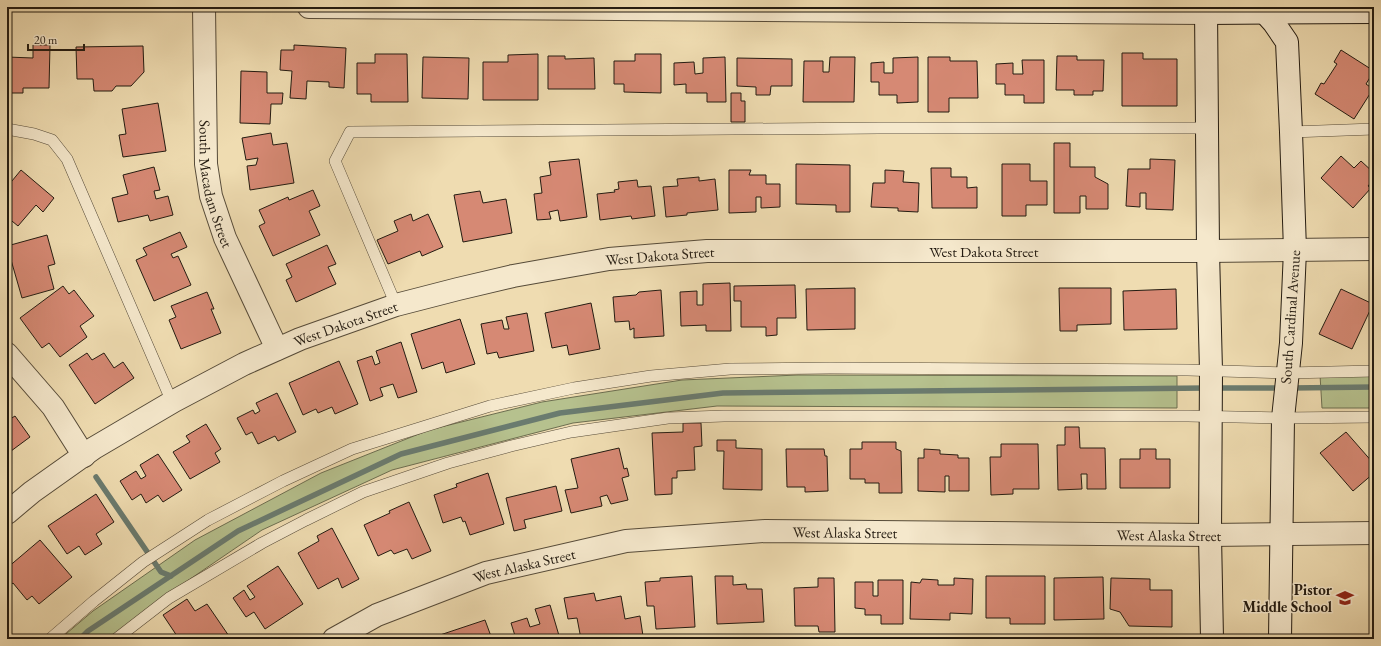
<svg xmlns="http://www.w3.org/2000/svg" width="1381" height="646" viewBox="0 0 1381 646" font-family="'EB Garamond',serif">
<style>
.green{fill:#b6c18e;stroke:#6c6e50}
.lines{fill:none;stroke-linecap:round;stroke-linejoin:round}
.stream{stroke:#6a7b6f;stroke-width:5.5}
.building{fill:#d68974;stroke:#231b11}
.lane-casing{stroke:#564b39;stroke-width:12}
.street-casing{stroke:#564b39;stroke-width:24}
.secondary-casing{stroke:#231b11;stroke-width:24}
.lane{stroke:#f5e8cc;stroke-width:11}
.street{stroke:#f5e8cc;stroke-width:22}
.secondary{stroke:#f5e8cc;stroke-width:22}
.labels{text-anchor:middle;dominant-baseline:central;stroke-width:3;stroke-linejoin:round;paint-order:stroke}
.street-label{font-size:15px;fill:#231b11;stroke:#f5e8cc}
.poi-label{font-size:15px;font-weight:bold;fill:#231b11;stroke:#f5e8cc;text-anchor:end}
</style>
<rect width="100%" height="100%" fill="#efdcb1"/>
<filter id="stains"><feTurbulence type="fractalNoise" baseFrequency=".005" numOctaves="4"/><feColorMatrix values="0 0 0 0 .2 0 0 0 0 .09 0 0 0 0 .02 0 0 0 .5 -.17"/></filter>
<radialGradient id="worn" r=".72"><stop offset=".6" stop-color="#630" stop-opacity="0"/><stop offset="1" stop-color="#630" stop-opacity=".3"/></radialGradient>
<g class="green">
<polygon points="1374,374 1374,408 1322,408 1320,375"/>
<polygon points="798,375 1177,376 1177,408 717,406 573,423 392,470 262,530 155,603 112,639 60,639 93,611 195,540 321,473 429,430 542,402 682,380"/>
</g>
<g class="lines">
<g class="stream">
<polyline points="1215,388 1282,388"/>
<polyline points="1291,388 1374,387"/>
<polyline points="96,477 161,572 171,576"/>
<polyline points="80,639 88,631 238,531 401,454 560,413 723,393 1206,388"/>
</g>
</g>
<g class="building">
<polygon points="33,45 50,45 49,88 23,88 23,93 7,93 7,57 33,58"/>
<polygon points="294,45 346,48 344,88 329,87 329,82 307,81 306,99 290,98 292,71 280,70 281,50 294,50"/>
<polygon points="143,46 144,72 131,86 116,86 112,91 94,91 93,79 77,79 76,47"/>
<polygon points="1341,50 1374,71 1366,84 1373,89 1354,119 1315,94 1321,83 1324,84 1337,64 1334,62"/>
<polygon points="1122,53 1143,53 1143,59 1177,59 1177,106 1122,106"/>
<polygon points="375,54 407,54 408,102 371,102 371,94 357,94 357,63 375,63"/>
<polygon points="538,54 538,100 483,100 483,62 508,62 508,55"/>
<polygon points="635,54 661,54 661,93 624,92 624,84 614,84 614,61 635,61"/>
<polygon points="548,56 565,56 565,59 594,58 595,89 548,89"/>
<polygon points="1057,56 1077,56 1077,60 1104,60 1103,91 1093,91 1093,95 1074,95 1074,90 1056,90"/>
<polygon points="423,57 469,58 468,99 422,98"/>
<polygon points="725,57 726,102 707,102 707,93 686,93 686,84 674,85 674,63 694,62 695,74 703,73 703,58"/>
<polygon points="830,57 855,57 854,102 803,102 804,61 823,61 823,72 829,72"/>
<polygon points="918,57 918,102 897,103 897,95 879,95 879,82 871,82 871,63 884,62 884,73 893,73 893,58"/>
<polygon points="928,57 950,57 950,61 977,61 978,98 949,98 949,112 928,112"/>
<polygon points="737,58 792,59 792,86 771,86 770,95 756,95 756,87 737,86"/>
<polygon points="1022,60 1044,60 1044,103 1024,103 1024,95 1005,95 1005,84 996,84 996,64 1013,63 1013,74 1023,74"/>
<polygon points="241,71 267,72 267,93 283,93 282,104 271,104 270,124 240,123"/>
<polygon points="731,93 741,93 741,101 745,101 745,122 731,122"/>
<polygon points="158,103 166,151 123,157 119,135 126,134 122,109"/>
<polygon points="271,133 273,145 287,143 294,183 250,190 247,166 256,165 258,158 246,160 242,138"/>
<polygon points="1054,143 1070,143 1070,167 1095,167 1095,177 1108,184 1108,209 1086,209 1086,196 1080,196 1080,213 1054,213"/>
<polygon points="1341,156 1354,168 1361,161 1374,173 1374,179 1368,186 1371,188 1353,208 1321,178"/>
<polygon points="579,159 587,217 560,221 558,210 549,212 551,219 537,220 534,194 542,193 540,177 551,175 549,162"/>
<polygon points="1150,159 1175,160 1173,210 1146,209 1146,193 1140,193 1140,207 1126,206 1128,169 1150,169"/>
<polygon points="796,164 850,165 850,212 836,212 836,205 796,204"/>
<polygon points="1002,164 1030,164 1030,181 1047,181 1047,205 1026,205 1026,216 1002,216"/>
<polygon points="154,167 160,190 154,191 156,199 168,196 173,215 150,221 148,215 118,222 112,198 128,194 123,175"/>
<polygon points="931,168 951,168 951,177 967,177 967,188 977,187 977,208 932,208"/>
<polygon points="21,170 54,198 43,212 36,205 18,226 7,217 7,187"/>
<polygon points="729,170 751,170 749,175 766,175 766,184 780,184 780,207 761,208 761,197 756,197 756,212 729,213"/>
<polygon points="885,170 904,171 903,182 919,183 918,212 898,211 898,208 871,207 873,183 885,183"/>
<polygon points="699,177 699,181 715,179 718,210 687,213 687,215 666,217 663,187 678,186 677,179"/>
<polygon points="637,180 638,187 651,186 655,216 632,219 631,216 600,220 597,194 615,192 614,190 619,189 618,182"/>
<polygon points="313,190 320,206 309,211 320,235 273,256 259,226 265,223 259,210 288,197 289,200"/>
<polygon points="480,191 483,203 506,199 512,233 463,242 454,195"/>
<polygon points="411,214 413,221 428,214 443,247 422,256 420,251 388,264 377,240 398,231 394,221"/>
<polygon points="180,232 187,247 171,254 173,258 178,256 191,285 154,301 136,260 147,255 143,248"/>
<polygon points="47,235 55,264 48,266 54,289 22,298 7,246"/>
<polygon points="327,245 336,264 328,267 336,284 296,302 286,280 292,277 286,264"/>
<polygon points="730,283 731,331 706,331 706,325 681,326 680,292 697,291 697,305 703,305 703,284"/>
<polygon points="795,285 796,318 777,318 777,335 766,336 766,327 741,327 741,301 734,301 734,286"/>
<polygon points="63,286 69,294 74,290 94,316 80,326 87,337 60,357 49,343 42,348 20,318"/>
<polygon points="855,288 855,329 807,330 806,289"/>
<polygon points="1059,288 1111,288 1111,324 1077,325 1077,331 1060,331"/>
<polygon points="1176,289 1177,329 1124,330 1123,291"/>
<polygon points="1341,289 1373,304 1352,349 1319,334"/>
<polygon points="661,290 664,336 634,338 634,328 630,330 629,321 615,322 613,297 636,295 639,292"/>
<polygon points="207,292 214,309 211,309 221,333 181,349 169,320 176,317 171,306"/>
<polygon points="591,303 600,349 569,355 567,345 552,348 545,313"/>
<polygon points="527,313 534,351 499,358 497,352 487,354 481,324 502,320 504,329 509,329 506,317"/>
<polygon points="460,319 475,364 446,373 443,362 422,369 411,334"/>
<polygon points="401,342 417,392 398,398 393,384 380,388 383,396 370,401 357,361 372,356 375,365 380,363 376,351"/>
<polygon points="87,353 92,360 104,353 114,368 123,362 134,378 95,404 69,365"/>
<polygon points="339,361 358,404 335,414 332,407 318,413 316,409 303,415 289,383"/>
<polygon points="277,393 296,432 278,441 275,436 258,444 252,432 246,435 237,418 253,410 255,414 260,411 256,403"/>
<polygon points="15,416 30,437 7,454 7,421"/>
<polygon points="683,423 701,423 702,446 694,447 695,470 677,471 677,478 672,478 672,494 655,495 652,433 683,432"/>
<polygon points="206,424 221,449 215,453 220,462 190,479 173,452 190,442 186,436"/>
<polygon points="1065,427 1079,427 1080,448 1105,448 1106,489 1087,489 1087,474 1081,474 1082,489 1058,490 1057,445 1065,445"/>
<polygon points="1346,432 1374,464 1374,473 1353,491 1320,453"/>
<polygon points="717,440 736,440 736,448 762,449 762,490 723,489 724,451 717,451"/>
<polygon points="862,442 896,442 896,449 901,451 902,493 879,493 879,483 865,483 865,479 850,479 850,449 862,449"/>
<polygon points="1001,444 1038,444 1039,489 1013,489 1013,494 991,495 990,457 1001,457"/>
<polygon points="619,448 624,469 627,468 629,476 622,478 628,500 611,504 607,495 600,497 602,506 571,513 565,490 578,488 571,459"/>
<polygon points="786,449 824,449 825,456 827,456 828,491 805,492 805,487 787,487"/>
<polygon points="924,449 940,450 940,454 958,455 958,458 969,458 969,491 949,491 949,476 945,476 945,492 918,491 918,458 924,458"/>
<polygon points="1140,449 1156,449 1156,459 1170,459 1170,488 1120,488 1120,459 1140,459"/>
<polygon points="158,454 182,490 163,502 158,495 146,503 141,494 132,500 120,481 136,471 141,479 146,476 140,465"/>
<polygon points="488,473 504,524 470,535 465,521 463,522 461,517 443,523 434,495 457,487 456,484"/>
<polygon points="556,486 562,511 524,520 526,528 514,531 506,498"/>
<polygon points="96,494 114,522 96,534 102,544 85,555 79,546 67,554 48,526"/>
<polygon points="409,502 431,551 412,559 407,549 394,554 391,550 378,556 364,525 390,513 389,511"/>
<polygon points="332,528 359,579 342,588 338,578 318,589 298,553 319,541 317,536"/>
<polygon points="40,540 72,577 39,604 32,596 27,600 13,583 7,588 7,568"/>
<polygon points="278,566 303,604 265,629 254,612 246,617 233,598 244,590 250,600 255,597 247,586"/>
<polygon points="692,576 695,627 656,629 654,606 647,606 645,582 660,581 660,578"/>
<polygon points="715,576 733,576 733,585 746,584 747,589 762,589 764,622 717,624"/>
<polygon points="986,576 1045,576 1045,624 1010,624 1010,618 986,618"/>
<polygon points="1103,577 1104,619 1054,620 1054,578"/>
<polygon points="818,578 834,578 835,632 819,632 818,626 795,626 794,588 818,587"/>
<polygon points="954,578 973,579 972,614 950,613 950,620 910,619 911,582 920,583 922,579 938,580 938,585 954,585"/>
<polygon points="1111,578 1150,579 1150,590 1172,590 1172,627 1129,626 1120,612 1110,609"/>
<polygon points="878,580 903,580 903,624 881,624 881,615 865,615 865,609 855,608 855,582 873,582 873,596 878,596"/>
<polygon points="594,593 596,601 621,596 625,619 640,616 643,636 629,639 581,639 577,618 568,619 564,598"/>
<polygon points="187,599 195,611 207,604 231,639 179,639 163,615"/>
<polygon points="550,605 560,639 516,639 511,623 527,618 530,627 540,624 535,609"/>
<polygon points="485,620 492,639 432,639 431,638"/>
</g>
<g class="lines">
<g class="lane-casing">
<g id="lane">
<polyline points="7,129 34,134 52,140 67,159 172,402"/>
<polyline points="1291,132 1374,129"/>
<polyline points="396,305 335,161 350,132 879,128 1207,128"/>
<polyline points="50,639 94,601 143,562 208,520 283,481 352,449 490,406 574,388 651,376 730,369 830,368 1188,370 1288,373 1374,371"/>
<polyline points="116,639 169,598 262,543 306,520 363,492 448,463 511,446 571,432 668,418 724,416 1188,416 1283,418 1374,417"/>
</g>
</g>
<g class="street-casing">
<g id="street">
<path id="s1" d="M204,7L206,164L211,196L225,238L277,349"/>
<polyline points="309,7 1206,13"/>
<polyline points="7,354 53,407 84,456"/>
<path id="s2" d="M7,513L32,492L94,448L174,401L244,364L300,339L396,305L458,289L513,276L609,259L707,251H1208L1374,249"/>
<path id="s3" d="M334,639L377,615L486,573L626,541L765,531L1210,535L1374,533"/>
</g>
</g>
<g class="secondary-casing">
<g id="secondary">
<polyline points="1206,7 1208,251 1211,371 1210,535 1212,639"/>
<polyline points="1257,7 1265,13 1274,23 1287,42 1291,132 1295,250 1291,343 1283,418 1280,639"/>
<polyline points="1206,13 1374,12"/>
</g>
</g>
<use href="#lane" class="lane"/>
<use href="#street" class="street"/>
<use href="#secondary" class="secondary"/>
</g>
<defs>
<g id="school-bare" transform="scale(1.38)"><path d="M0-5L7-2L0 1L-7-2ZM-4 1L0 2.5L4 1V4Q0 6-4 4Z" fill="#8f2418" stroke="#f5e8cc" stroke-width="2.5" paint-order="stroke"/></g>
</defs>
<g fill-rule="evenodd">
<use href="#school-bare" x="1345" y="598"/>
</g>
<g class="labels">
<g class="street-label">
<text stroke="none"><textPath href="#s1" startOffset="178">South Macadam Street</textPath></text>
<text stroke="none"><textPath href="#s2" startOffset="1037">West Dakota Street</textPath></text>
<text stroke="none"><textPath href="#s2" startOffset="713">West Dakota Street</textPath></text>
<text transform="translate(1290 317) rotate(-86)">South Cardinal Avenue</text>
<text stroke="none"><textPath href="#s2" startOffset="390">West Dakota Street</textPath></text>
<text stroke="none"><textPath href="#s3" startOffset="529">West Alaska Street</textPath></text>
<text stroke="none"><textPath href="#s3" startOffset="853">West Alaska Street</textPath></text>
<text stroke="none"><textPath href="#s3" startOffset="205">West Alaska Street</textPath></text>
</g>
<g class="poi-label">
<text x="1332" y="589">Pistor<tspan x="1332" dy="17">Middle School</tspan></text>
</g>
</g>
<rect width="1381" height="646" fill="none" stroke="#efdcb1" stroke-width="24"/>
<rect x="8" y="8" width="1365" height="630" fill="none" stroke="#231b11" stroke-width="2"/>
<rect x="12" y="12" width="1357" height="622" fill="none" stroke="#231b11"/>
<path d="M28 44v6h56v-6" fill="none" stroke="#231b11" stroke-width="2"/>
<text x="34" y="44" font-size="12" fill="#231b11" stroke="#f5e8cc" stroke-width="3" paint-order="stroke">20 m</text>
<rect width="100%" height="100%" filter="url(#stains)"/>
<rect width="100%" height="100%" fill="url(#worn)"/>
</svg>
